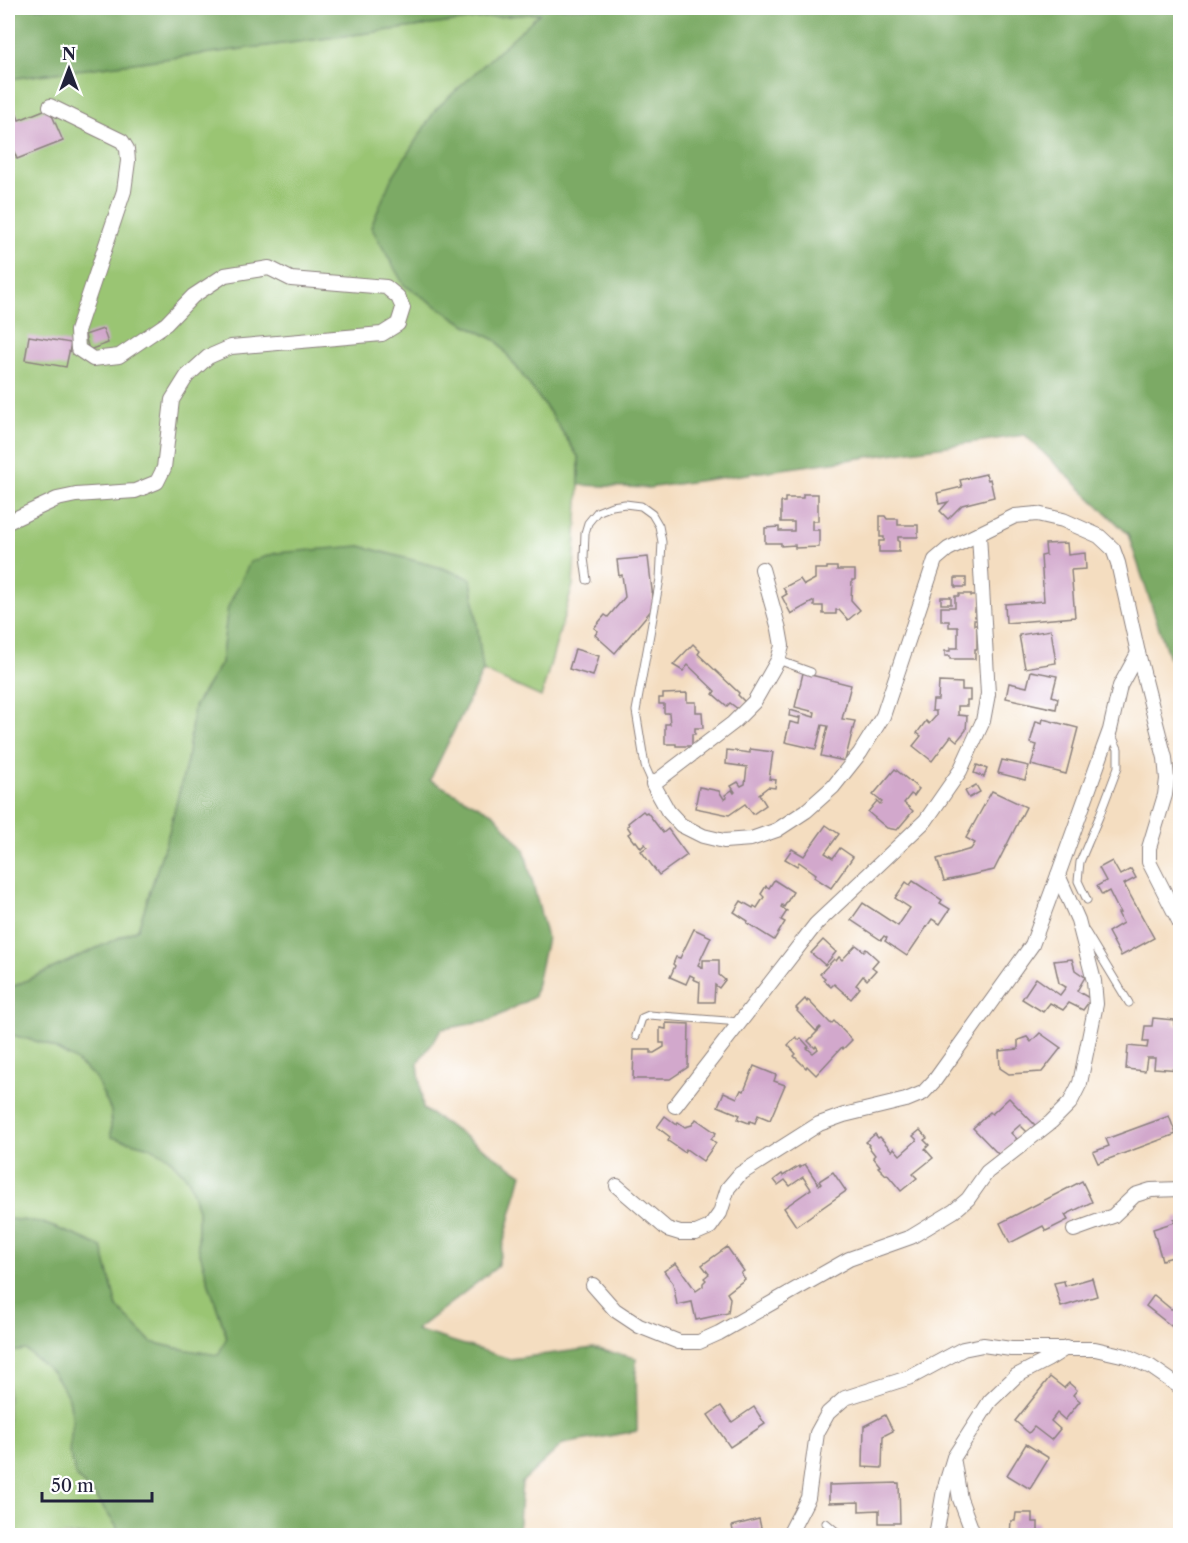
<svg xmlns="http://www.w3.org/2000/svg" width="1188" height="1543" viewBox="0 0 1188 1543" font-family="'Libre Caslon Text',serif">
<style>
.green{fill:#9ac573;stroke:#5e7457;stroke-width:1.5}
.forest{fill:#7baa65;stroke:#4e6650;stroke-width:1.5}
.building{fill:#d2a8cc}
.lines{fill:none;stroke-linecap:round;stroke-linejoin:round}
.service-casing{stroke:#8b807e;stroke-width:9}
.minor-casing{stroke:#8b807e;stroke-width:16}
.service{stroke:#fff;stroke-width:7}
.minor{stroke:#fff;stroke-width:14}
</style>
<rect width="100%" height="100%" fill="#fff"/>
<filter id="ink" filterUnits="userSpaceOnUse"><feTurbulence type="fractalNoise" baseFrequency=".0167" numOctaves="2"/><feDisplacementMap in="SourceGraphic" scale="12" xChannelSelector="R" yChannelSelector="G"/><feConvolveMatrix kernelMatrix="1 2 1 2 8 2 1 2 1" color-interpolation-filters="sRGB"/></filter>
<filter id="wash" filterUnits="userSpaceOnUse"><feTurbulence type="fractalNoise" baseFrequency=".008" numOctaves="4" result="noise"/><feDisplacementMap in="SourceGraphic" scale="24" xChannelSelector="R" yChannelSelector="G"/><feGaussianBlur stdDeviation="1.35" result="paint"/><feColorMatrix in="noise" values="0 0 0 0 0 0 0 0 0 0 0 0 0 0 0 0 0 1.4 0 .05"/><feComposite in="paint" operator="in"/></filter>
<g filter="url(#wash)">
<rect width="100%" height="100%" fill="#f4ddc0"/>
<g class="green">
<polygon points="541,13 436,109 461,322 497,341 551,414 579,458 579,485 573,585 541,697 483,671 471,579 442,568 360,546 228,607 221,663 194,707 187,761 169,832 138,929 8,989 8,79 484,18"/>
<polygon points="8,1034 47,1044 72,1058 95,1077 111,1111 112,1137 150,1147 167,1156 189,1180 198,1210 198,1246 210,1287 227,1338 218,1356 176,1348 151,1342 117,1307 102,1247 77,1236 40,1222 8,1219"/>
<polygon points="26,1350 54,1373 69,1398 73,1421 69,1451 76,1476 96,1497 117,1527 117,1535 8,1536 8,1352"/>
</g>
<g class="forest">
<polygon points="8,8 1180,8 1180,662 1169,658 1128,534 1025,435 648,488 579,485 579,458 551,414 497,341 461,322 404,285 371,227 391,179 436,109 540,13 484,18 8,79"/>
<polygon points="360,546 442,568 471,579 483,671 430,780 494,814 524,849 547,938 534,997 489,1021 442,1029 418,1063 423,1109 522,1174 497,1267 416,1330 510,1359 593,1348 636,1358 637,1431 563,1444 522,1482 518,1535 117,1535 117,1527 96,1497 76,1476 69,1451 73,1421 69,1398 53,1373 26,1350 8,1352 8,1219 40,1222 77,1236 102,1247 117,1307 151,1342 176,1348 218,1355 227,1337 210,1287 198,1246 198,1210 189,1180 167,1156 150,1147 111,1137 111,1111 95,1077 72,1058 47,1044 8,1034 8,989 138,929 169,832 187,761 194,707 221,663 228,607 250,562 276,553"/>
</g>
<g id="blocks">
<g class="building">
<polygon points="14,107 19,120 49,108 63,141 17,159 8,137 8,110"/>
<polygon points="103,329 108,343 89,350 85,335"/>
<polygon points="29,336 71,343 66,367 25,360"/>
<polygon points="986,474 988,480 990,479 994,497 962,505 948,519 940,511 948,502 939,504 937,493 962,487 960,480"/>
<polygon points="803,494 818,494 818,521 812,521 812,530 819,530 819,547 795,548 795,545 781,546 781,543 765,543 765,528 779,527 779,531 794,531 794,522 781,522 781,502 785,502 785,498 803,498"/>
<polygon points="880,516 885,516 887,519 898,519 898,525 918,525 918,537 898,537 898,541 899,541 899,552 879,552 879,541 884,541 884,537 880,537"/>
<polygon points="1067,543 1068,555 1085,553 1086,569 1071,570 1075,617 1006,623 1005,604 1044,601 1041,556 1046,555 1045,544"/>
<polygon points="648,557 654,607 615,653 595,635 598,631 594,628 605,615 608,617 625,597 622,575 619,576 617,560"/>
<polygon points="827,567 837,567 837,570 855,570 855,580 852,580 851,600 860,610 848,620 839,610 836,610 836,614 823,614 823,606 814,606 814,601 791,614 782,597 787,594 783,588 800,579 804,585 815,579 815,569 827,569"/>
<rect x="955" y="578" width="11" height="9"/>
<polygon points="959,594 971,594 971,596 980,596 979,609 975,609 975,617 977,617 977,620 974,620 974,625 977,625 977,649 975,649 975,659 950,659 950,656 945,656 945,651 950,651 950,648 958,648 958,627 949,627 949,621 941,621 941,607 955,607 955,596 959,596"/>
<rect x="941" y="597" width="10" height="7"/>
<polygon points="1051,630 1056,663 1025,668 1019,635"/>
<polygon points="693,644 700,651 698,654 739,693 738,695 745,702 738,709 730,703 727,706 713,694 715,691 688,665 683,671 673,665"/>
<polygon points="575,649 599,656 593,676 569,669"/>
<polygon points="1031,671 1057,676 1052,696 1058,698 1056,709 1006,698 1009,683 1027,687"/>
<polygon points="803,673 851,685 842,719 855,721 845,761 821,756 828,726 822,725 816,749 785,742 790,722 799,724 800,717 799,717 799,718 789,716 790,710 814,717 815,712 795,707"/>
<polygon points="939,682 962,683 962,690 970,690 970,700 967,700 967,706 958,706 958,715 967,716 966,730 957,741 951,736 932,761 913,746 921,736 917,733 926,721 929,724 936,716 936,711 932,711 933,700 938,700"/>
<polygon points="687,693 687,702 696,702 696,712 702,712 703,728 695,728 695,734 692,734 692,746 676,746 676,744 665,744 665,724 670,724 669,713 664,713 664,704 659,704 659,698 663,698 663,694"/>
<polygon points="1043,719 1078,728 1066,774 1031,765 1037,745 1030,743 1036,721 1042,723"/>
<polygon points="750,749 773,752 769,779 776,780 775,788 768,787 759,794 766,805 753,814 745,804 729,815 695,808 699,787 719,791 724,799 727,797 725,795 732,790 734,793 735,792 731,786 738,782 741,786 745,784 747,767 726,764 727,750 750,753"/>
<polygon points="1002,760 1029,766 1025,780 998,773"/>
<polygon points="977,765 987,769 984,777 974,773"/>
<polygon points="895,769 919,789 914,796 911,794 904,803 913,811 897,830 887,828 868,812 877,801 880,804 882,802 873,795"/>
<polygon points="976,785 980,792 969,798 965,791"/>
<polygon points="992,791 1026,807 994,870 944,881 937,859 971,849 975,843 966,838"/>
<polygon points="643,811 645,813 647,812 663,833 668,829 687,855 659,875 641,851 647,847 645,844 641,848 636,841 634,842 628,834 631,832 627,826 629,825 628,823"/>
<polygon points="826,825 839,834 825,853 833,858 840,848 853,857 831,888 814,877 816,874 799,862 797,866 785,859 792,849 804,856"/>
<polygon points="1112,861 1120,875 1131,869 1136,878 1124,884 1154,938 1121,956 1108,932 1123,923 1118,913 1120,913 1109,891 1102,895 1097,886 1106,881 1099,868"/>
<polygon points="774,880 793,892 784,907 782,905 781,907 787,911 781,920 785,922 774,940 747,923 748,921 734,912 741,901 753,908 754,906 757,908 764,897 761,894 766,886 769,888"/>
<polygon points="913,881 942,900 940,903 950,909 940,924 932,919 907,956 885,941 887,938 884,936 881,940 851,920 863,903 898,926 910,908 895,898 906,882 910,885"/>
<polygon points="694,929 711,937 698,965 703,968 703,960 719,960 719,975 725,980 719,988 715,985 714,1002 699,1002 700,982 693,979 694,977 690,975 686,984 670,977 675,966 673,964 676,957 680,958"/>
<polygon points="823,940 836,952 825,965 811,953"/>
<polygon points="856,945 864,951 866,949 878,960 872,967 876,970 867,980 863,976 856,985 860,988 851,999 834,984 831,987 823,980 825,978 820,974 834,959 836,961 839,957 842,960"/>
<polygon points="1072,959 1075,970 1085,977 1077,991 1091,999 1083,1010 1069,1003 1063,1010 1050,1003 1043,1012 1022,999 1036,978 1060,995 1066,987 1059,983 1054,961"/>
<polygon points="805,999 807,1002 808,1000 831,1024 834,1021 852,1040 843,1049 842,1047 816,1075 807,1066 806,1068 794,1056 796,1054 788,1045 796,1037 799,1040 801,1038 809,1047 807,1048 813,1053 818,1049 816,1046 815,1048 808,1041 821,1028 820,1027 816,1031 797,1011 798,1010 796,1008"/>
<polygon points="1153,1018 1174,1020 1174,1025 1180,1025 1180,1070 1154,1068 1155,1058 1147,1058 1145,1071 1126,1069 1128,1046 1147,1048 1148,1042 1143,1042 1145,1026 1152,1026"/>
<polygon points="666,1023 689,1024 688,1067 670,1079 633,1079 634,1050 651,1050 651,1053 654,1053 664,1047 664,1043 660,1043 660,1028 666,1029"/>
<polygon points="1040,1033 1061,1048 1042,1072 1009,1074 1000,1068 999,1051 1018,1049 1018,1040 1027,1037 1031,1042"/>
<polygon points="754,1066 776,1075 774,1081 785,1085 770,1120 758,1115 755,1123 750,1121 749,1123 738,1119 740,1115 718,1106 724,1092 737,1098 741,1090 744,1091"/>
<polygon points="1009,1098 1035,1125 1028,1133 1020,1125 1011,1133 1017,1139 1000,1156 973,1128 990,1112 992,1114"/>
<polygon points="665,1116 677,1125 678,1122 685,1127 692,1125 696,1119 716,1133 711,1139 716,1143 703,1161 686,1149 684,1152 668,1141 670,1137 657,1127"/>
<polygon points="1169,1116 1176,1134 1098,1163 1093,1152 1109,1146 1106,1139"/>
<polygon points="920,1130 927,1138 924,1140 929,1145 925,1149 933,1158 913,1174 917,1178 901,1191 887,1174 886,1175 878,1167 880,1166 873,1157 875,1155 868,1146 869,1145 866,1142 875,1134 878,1138 880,1137 892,1151 894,1148 900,1155 917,1140 913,1136"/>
<polygon points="805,1164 819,1185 821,1184 819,1181 833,1172 846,1191 796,1226 784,1208 811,1189 803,1177 790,1186 785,1180 778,1185 774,1180 782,1174 783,1176 799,1166 800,1168"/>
<polygon points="1082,1181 1092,1202 1065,1215 1068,1220 1046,1231 1043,1226 1010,1243 1000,1223"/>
<polygon points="1180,1217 1180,1255 1162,1260 1153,1229 1175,1222 1174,1219"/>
<polygon points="727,1247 744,1271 741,1273 745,1279 727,1293 730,1298 728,1313 696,1320 692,1302 677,1305 673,1283 664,1271 676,1263 696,1291 703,1286 703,1283 706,1280 704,1278 709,1274 702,1265"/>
<polygon points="1092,1278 1097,1296 1061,1307 1054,1283 1064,1281 1065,1286"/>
<polygon points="1154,1295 1171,1309 1180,1308 1180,1333 1146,1306"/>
<polygon points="1050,1377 1064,1388 1069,1383 1077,1390 1073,1395 1080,1401 1065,1420 1057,1413 1051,1421 1060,1429 1051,1440 1034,1427 1029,1433 1015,1421"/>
<polygon points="721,1406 732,1422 754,1407 765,1424 730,1447 708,1415"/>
<polygon points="885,1415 893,1431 883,1436 882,1468 863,1467 864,1426"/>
<polygon points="1026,1444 1049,1458 1030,1489 1007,1475"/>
<polygon points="899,1483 900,1523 879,1523 879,1510 859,1511 859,1502 829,1503 829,1485"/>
<polygon points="1016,1513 1032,1513 1032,1522 1038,1522 1038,1536 1010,1536 1011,1521 1015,1521"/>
<polygon points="759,1519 763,1536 734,1536 732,1526"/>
</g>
</g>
</g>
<g filter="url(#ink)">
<use href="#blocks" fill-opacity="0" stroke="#8b807e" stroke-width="1.5"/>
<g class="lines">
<g class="service-casing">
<g id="service">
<polyline points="587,580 584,558 585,533 588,523 597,512 612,506 625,504 641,506 652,514 659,526 662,542 660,579 636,711 645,766 653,784"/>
<polyline points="778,660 811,672"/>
<polyline points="1087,900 1078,881 1080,862 1099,817 1118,767 1118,749 1111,733"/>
<polyline points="1086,932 1129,1003"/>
<polyline points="636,1036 642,1018 649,1015 740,1022"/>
<polyline points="826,1523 839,1534 850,1536"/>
</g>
</g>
<g class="minor-casing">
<g id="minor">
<polyline points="8,522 57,499 76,495 135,491 157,482 164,468 172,400 187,376 208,357 231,347 382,334 398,324 403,308 398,297 386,287 291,279 269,268 225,275 193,296 166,324 119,356 93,359 78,349 77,331 124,191 128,161 127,149 122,141 50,106"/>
<polyline points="762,569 779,629 782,646 778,660 754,702 733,723 653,784 668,811 681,825 703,836 724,841 751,839 777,830 806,811 833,787 860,753 883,716 935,560 948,549 1015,516 1037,514 1063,520 1099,536 1113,549 1118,563 1138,653 1165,758 1167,779 1165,795 1149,848 1149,862 1180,923"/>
<polyline points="675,1106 816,924 926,820 960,771 983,721 988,694 979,534"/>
<polyline points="617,1186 667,1229 680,1233 696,1233 710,1227 720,1213 728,1188 740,1174 819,1124 844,1115 906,1100 923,1093 935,1080 1032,945 1058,875 1110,730 1120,686 1138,653"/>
<polyline points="1074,1230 1113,1216 1135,1195 1151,1190 1180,1189"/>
<polyline points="593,1285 615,1310 639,1326 679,1342 699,1342 719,1333 849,1259 911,1237 954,1211 968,1199 987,1172 1051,1122 1070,1103 1080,1083 1096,1004 1094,981 1078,920 1058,875"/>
<polyline points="954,1463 960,1499 974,1536"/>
<polyline points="790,1536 791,1531 808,1498 817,1433 828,1413 845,1398 911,1377 963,1349 983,1345 1011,1349 1095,1349 1126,1356 1151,1367 1180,1387"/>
<polyline points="936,1536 944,1490 954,1457 990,1401 1016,1376 1047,1360 1066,1348"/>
</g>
</g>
<use href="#service" class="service"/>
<use href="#minor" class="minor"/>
</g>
</g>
<rect width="1188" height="1543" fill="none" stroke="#fff" stroke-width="30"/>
<g transform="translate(69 69)" stroke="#ffffff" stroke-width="4.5" paint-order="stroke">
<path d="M0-4.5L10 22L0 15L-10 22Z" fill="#22223b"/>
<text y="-9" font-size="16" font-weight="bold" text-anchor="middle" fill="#22223b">N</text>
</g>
<path d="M42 1492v9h110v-9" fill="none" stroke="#22223b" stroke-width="3"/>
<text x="51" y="1492" font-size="18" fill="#22223b" stroke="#ffffff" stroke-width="4.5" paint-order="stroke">50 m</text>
</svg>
